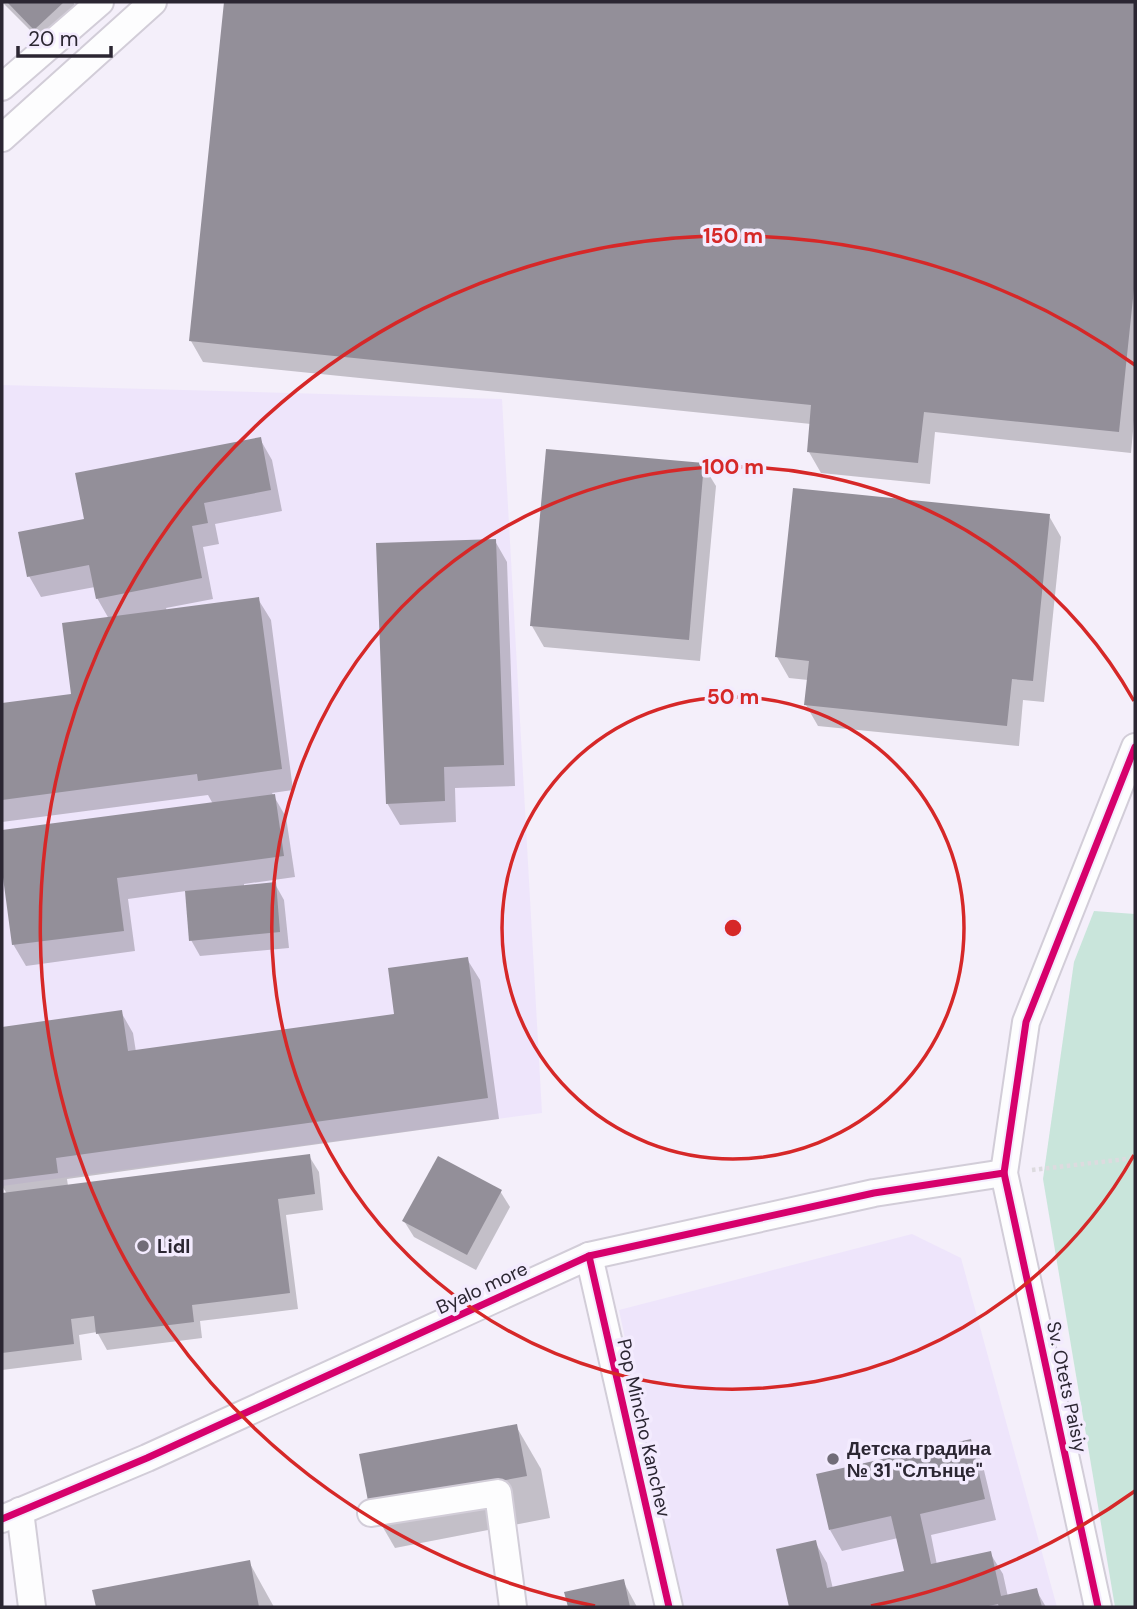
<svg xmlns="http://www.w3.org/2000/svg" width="1137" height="1609" viewBox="0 0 1137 1609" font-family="'DM Sans',sans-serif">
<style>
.built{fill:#eee5fb}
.green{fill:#c9e5db}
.shadow{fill:#0003}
.building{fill:#938f99}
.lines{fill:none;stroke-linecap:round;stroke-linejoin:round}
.minor-casing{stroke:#d2cdd8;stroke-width:30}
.path{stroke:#dddbdf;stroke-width:4.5;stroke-dasharray:3.5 3.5;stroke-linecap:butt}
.minor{stroke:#fdfdfe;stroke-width:26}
.cycleway-casing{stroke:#f3ebfe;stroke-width:11}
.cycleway{stroke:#d6006c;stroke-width:7}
.ring{fill:none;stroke:#d62828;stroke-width:3.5}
.poi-dot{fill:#716c78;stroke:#f3ebfe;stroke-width:2.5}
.labels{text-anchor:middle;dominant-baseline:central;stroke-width:7;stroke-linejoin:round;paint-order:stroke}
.poi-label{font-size:19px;font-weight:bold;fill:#2b2632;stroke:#f3ebfe;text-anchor:start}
.street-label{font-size:19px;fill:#2b2632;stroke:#f3ebfe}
.centre{fill:#d62828;stroke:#f3ebfe;stroke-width:3.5}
.ring-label{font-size:21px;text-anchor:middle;font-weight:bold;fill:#d62828;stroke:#f3ebfe;stroke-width:7;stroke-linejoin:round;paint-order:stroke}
</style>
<rect width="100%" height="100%" fill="#f4effa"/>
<g class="built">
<polygon points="2,385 502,399 542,1113 2,1186"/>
<polygon points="912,1234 961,1258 1057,1607 682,1607 619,1310"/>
</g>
<polygon class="green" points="1094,911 1135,914 1135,1607 1115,1607 1043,1179 1074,962"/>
<g class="shadow">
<polygon points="2,2 73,2 79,12 45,45"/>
<polygon points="226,2 1135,2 1135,409 1131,453 935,432 930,484 821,473 809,452 811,424 203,362 191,341"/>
<polygon points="260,439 272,460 282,511 215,524 219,544 203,547 213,599 166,608 167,611 258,599 271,620 293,790 272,793 286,817 295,877 244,884 244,887 275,884 284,900 289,948 200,956 191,940 186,891 128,899 135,951 26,966 13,944 2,857 2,832 213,804 208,795 2,822 2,705 73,695 109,619 97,598 95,587 41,597 29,576 86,521"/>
<polygon points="703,465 716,486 700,661 544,647 532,626"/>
<polygon points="1049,516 1061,537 1044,702 1023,700 1019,746 818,726 806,705 808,680 789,678 777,657"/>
<polygon points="495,541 507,562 515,786 455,788 456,822 400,825 387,803"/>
<polygon points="467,959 480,980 499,1119 67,1179 68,1186 309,1156 319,1172 323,1210 286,1215 298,1309 200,1321 202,1338 107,1350 97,1332 79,1335 82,1360 2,1370 2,1195 7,1194 2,1186 2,1028 121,1012 133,1033 136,1052 396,1016"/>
<polygon points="500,1191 510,1207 476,1270 414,1237 404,1221"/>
<polygon points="516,1426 541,1469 550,1518 395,1548 370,1505"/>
<polygon points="970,1441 982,1462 996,1520 931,1535 937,1565 990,1553 1003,1574 1008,1597 1036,1590 1046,1607 790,1607 778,1551 815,1542 827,1563 833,1589 906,1572 898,1538 842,1551 830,1530"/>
<polygon points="249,1562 274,1607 97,1607 94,1591"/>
<polygon points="623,1581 637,1607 569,1607 566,1594"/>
</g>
<g class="building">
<polygon points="7,2 64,2 34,30"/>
<polygon points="224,2 1135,2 1135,279 1119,432 924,412 918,463 807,452 811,405 189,341"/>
<polygon points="261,437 271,490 204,503 208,523 192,526 202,578 96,599 89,565 27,577 18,532 84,519 75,473"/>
<polygon points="546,449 704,463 689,640 530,626"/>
<polygon points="793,488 1050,514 1033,681 1012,679 1007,726 804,705 809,661 775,657"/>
<polygon points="496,539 504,765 444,767 445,801 386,804 376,543"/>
<polygon points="259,597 282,769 198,781 197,774 2,800 2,703 71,694 62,623"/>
<polygon points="275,794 284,856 117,878 124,931 12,945 2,870 2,830"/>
<polygon points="276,882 280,932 189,941 185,891"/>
<polygon points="468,957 488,1098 56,1158 58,1173 2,1180 2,1027 122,1010 128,1051 394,1014 388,968"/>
<polygon points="310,1154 315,1194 278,1199 290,1293 192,1305 194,1322 96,1334 94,1316 71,1319 74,1344 2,1353 2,1193"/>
<polygon points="438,1156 502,1190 467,1255 402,1221"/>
<polygon points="517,1424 527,1476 369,1506 359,1454"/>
<polygon points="971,1439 985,1499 920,1514 931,1564 991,1551 1001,1596 1037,1588 1042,1607 999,1607 998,1604 984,1607 789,1607 776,1549 816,1540 827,1588 904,1571 891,1516 829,1530 816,1474"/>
<polygon points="250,1560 259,1607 96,1607 92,1590"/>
<polygon points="624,1579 630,1607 568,1607 564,1592"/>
</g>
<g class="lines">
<g class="minor-casing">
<g id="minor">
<polyline points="2,87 100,2"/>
<polyline points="2,138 153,2"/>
<polyline points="589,1256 669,1607"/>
<polyline points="20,1511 32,1607"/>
<polyline points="371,1513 498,1493 513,1607"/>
<polyline points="2,1519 147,1458 589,1256 874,1193 1004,1173"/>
<polyline points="1098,1607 1004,1173 1026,1022 1135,747"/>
</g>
</g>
<polyline class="path" points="1032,1170 1135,1158"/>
<use href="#minor" class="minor"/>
<g class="cycleway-casing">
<g id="cycleway">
<polyline points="589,1256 669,1607"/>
<polyline points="2,1519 147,1458 589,1256 874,1193 1004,1173"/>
<polyline points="1098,1607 1004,1173 1026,1022 1135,747"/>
</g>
</g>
<use href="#cycleway" class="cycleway"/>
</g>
<g class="ring">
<circle cx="733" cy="928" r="231"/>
<path d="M1134 1155A461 461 0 1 1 1134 701"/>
<path d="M1135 1491A692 692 0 0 1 871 1606M595 1606A692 692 0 1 1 1135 365"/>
</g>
<g class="poi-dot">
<circle cx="143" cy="1246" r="7"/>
<circle cx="833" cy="1459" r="7"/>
</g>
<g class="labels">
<g class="poi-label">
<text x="157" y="1246">Lidl</text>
<text x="847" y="1448">Детска градина<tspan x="847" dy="22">№ 31 "Слънце"</tspan></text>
</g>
<g class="street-label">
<text transform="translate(482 1288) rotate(-25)">Byalo more</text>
<text transform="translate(1067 1387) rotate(78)">Sv. Otets Paisiy</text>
<text transform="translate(644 1428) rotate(77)">Pop Mincho Kanchev</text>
</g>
</g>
<circle cx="733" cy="928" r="10" class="centre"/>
<g class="ring-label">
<text x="733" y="243">150 m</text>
<text x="733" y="474">100 m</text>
<text x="733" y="704">50 m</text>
</g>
<rect width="1137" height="1609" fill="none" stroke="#2b2632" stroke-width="7"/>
<path d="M18 46v10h93v-10" fill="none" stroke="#2b2632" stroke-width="3.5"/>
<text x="28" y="46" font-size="21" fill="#2b2632" stroke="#f3ebfe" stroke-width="5" paint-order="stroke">20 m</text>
</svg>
